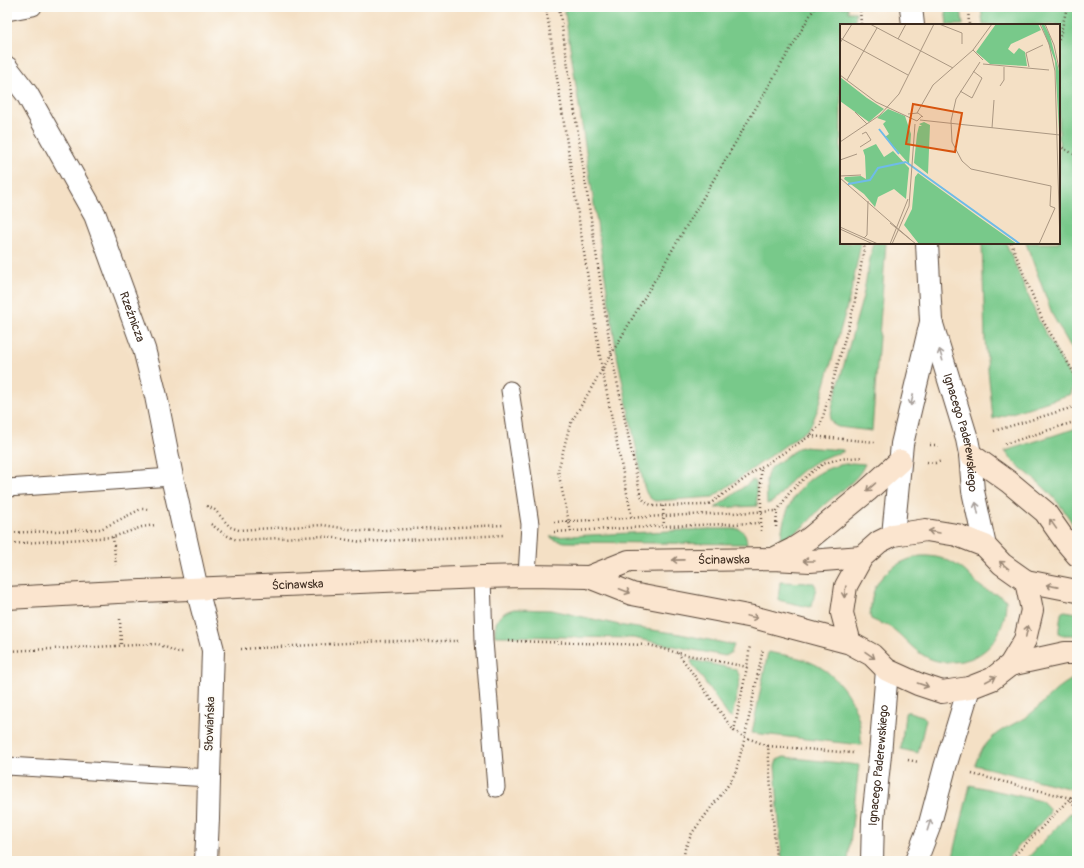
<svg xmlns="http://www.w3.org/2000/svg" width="1084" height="868" viewBox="0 0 1084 868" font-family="Pangolin,sans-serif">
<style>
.green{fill:#78c98a;stroke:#5a7a54}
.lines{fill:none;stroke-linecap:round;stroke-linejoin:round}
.service-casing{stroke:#574537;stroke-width:19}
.minor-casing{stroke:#574537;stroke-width:24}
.tertiary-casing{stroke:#574537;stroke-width:24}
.secondary-casing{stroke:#574537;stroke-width:24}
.path{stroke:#574537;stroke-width:2.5;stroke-dasharray:1 3;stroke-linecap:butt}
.service{stroke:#fff;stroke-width:17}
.minor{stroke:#fff;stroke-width:22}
.tertiary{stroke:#fff;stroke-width:22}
.secondary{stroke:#fbe5cf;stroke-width:22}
.oneway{stroke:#a79f9a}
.oneway2{stroke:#9b8876}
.labels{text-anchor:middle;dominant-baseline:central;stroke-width:3.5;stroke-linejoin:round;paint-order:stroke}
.street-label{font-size:12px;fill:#3b2a1e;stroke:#fdfcf7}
.inset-river{fill:none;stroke:#6fbbe8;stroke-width:2}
.inset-road{fill:none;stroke:#aa9782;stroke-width:1}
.view{fill:#d7540e;fill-opacity:0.15;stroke:#d7540e;stroke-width:2}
.inset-edge{fill:none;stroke:#3b2a1e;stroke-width:2}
</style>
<rect width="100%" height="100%" fill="#fdfcf7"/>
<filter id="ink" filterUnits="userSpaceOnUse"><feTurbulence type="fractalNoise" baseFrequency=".025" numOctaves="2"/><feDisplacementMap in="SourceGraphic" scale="8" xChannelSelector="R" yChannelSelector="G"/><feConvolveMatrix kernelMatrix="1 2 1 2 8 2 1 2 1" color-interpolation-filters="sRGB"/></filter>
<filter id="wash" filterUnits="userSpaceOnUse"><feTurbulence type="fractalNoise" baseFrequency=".012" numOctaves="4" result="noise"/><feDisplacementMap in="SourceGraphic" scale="16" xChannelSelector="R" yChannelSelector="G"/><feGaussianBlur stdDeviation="0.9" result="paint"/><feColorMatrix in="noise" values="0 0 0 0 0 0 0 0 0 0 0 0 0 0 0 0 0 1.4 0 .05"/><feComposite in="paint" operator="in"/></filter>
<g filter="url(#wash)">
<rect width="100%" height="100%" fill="#f4e0c5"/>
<g class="green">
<path d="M564,7H848V12H856L855,25H841V243H861L851,292L819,406L812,423L807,430L713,497L655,501C648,498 646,493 644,486L617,355Z"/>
<polygon points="945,7 961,7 963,25 947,25"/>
<polygon points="981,7 1077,7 1077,358 1053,316 1026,243 1059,243 1059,25 983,25"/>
<polygon points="873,243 886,243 872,431 838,427 834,425 830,419 833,404 863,296"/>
<polygon points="982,243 1006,243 1039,321 1074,384 1071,394 1068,395 993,419 985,340"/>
<path d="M1077,428V532C1067,513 1055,497 1039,483C1027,472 1014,465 1005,451Z"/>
<path d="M803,447L843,450V452C822,456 803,467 789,483C782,491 778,501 767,504L766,480L768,472L772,467L798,448Z"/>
<path d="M852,463L865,464C857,483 836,493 822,507C814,514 809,523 800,529C794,533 788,536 781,539C783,508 800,479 830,468C837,465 845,464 852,463Z"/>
<polygon points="753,480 756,482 757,506 715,508"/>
<path d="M709,529H739C746,532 746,537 747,544L565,542L555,540L550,537Z"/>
<path d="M920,556C939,555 954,561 968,574C973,579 978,585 984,589C990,593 1002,595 1006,600C1006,632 988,661 952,662C945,662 938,662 931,659C915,653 906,639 893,629C886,624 878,623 871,619L870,616C871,607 871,597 875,588C883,570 902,560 920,556Z"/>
<polygon points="780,582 814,583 816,587 812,606 809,607 778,600"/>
<path d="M514,609L552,610L624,626L680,634L734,645L731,653L725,656L633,638L495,636C494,621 499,613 514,609Z"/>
<polygon points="1065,611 1077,613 1077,635 1062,635 1059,633 1059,629 1061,614 1062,612"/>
<path d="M768,652C782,655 797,656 810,662C833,671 851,694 858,717C861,726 861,736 861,745L752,733Z"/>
<path d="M692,660L735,669C738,672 739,674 740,679L732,717H729L691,662Z"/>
<path d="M1077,677V785L1072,789L975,765C978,755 984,745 993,737C1002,728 1018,723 1029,715C1046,702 1057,685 1077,677Z"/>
<polygon points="906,712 909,712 923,716 926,719 918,753 901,749 905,714"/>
<polygon points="784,757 859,765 848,861 782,861 775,766 777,760"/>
<polygon points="970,785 1042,801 1049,808 1049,814 1005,861 952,861"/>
<polygon points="1070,813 1075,814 1077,819 1077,861 1025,861"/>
</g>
</g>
<g filter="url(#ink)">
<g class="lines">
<g class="service-casing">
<g id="service">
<polyline points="7,12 33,7"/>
<polyline points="510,390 530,524 527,576"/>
<polyline points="7,488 172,477"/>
<polyline points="482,577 484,641 496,788"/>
<polyline points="7,766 209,778"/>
</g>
</g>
<g class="minor-casing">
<g id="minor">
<path id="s1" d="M7,68L27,94L95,215L144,349L156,396L172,477L197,589L213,650L209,778L208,819L206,861"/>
</g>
</g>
<g class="tertiary-casing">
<g id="tertiary">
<polyline points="911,7 913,25"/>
<path id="s2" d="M927,243L931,321L967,439L970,454L973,491L985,546"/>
<polyline points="893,535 902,444 931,322"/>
<path id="s3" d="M872,861L873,819L880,755L887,670"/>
<polyline points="916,861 929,827 945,767 969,688"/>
</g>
</g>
<g class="secondary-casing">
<g id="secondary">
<polyline points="970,454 1009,482 1045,512 1066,542 1077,555"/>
<polyline points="773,559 793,549 810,538 867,491 900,461"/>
<path id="s4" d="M589,577L629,561L773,559L810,561L862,557"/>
<polyline points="1026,581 1077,591"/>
<path id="s5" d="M7,598L118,592L482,577L527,576L589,577L632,594L753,617L850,643L872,655L887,670L918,684L942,692L969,688L992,679L1010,665L1025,640L1032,610L1026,581L1002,564L985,546L957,535L926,530L893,535L879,542L862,557L846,586L842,613L850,643"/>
<polyline points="1010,665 1065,653 1077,653"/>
</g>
</g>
<g class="path">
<polyline points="546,7 602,369 632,518"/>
<path d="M559,7L611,352L640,493C643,501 646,503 654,506L706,505L711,503L761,467L810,436L821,424L854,306L865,243"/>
<polyline points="860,7 861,25"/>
<polyline points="968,7 969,25"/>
<polyline points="1059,40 1067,7"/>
<polyline points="1059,146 1077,156"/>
<polyline points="1011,243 1043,321 1077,378"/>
<polyline points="994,431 1077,406"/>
<polyline points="810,436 875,442"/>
<polyline points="1005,444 1077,421"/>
<polyline points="930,445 941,445"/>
<polyline points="927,462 935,463 942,461"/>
<polyline points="207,506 215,510 230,527 239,530 323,525 362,531 505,525"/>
<polyline points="663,506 664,526"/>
<polyline points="554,522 664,516 777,511"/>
<path d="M211,524C220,531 227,537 238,540L322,536L361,542L505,535"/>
<polyline points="776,527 777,511 790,492 800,482 813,471 823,464 838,459 863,457"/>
<polyline points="761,531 761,468"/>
<polyline points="554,532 664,526 761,523"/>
<polyline points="571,532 558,471 569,428 572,421 815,7"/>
<polyline points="7,533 101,529 141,509 150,509"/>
<polyline points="113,537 116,565"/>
<polyline points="7,544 113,537 142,527 155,525"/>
<polyline points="120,619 121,645"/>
<polyline points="509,641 649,645 678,653 747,667"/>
<polyline points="241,649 383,641 458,641"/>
<polyline points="7,651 158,644 177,652 185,652"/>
<polyline points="678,653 734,731 745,737 768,746 776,861"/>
<polyline points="734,731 747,667 750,645"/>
<polyline points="768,746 853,753"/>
<polyline points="908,760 919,762"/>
<polyline points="972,774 1070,798 1077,812"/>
<polyline points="683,861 685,849 692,833 729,784 736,771 745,737 763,649"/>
<polyline points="1010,861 1012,858 1077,791"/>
</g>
<use href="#service" class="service"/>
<use href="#minor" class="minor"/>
<use href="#tertiary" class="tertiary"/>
<use href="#secondary" class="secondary"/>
</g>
<defs><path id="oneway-shaft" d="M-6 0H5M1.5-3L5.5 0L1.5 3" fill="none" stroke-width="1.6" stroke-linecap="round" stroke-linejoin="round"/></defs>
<g class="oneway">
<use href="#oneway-shaft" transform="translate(941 355) rotate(-107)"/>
<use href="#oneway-shaft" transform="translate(912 400) rotate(103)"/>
<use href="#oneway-shaft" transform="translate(977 508) rotate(-102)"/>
<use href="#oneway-shaft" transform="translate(929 825) rotate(-73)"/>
</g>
<g class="oneway2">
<use href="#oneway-shaft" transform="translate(871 487) rotate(139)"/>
<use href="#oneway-shaft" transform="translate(1053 524) rotate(-125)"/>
<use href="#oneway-shaft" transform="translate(934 532) rotate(-170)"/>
<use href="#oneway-shaft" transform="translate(678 560) rotate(179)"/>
<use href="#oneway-shaft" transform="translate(809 561) rotate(-180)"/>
<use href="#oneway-shaft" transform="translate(1004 565) rotate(-141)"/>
<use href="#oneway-shaft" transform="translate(1052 586) rotate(-169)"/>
<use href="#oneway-shaft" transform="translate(625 591) rotate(21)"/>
<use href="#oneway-shaft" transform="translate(845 592) rotate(98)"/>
<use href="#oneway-shaft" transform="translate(752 617) rotate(12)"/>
<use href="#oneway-shaft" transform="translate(1027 631) rotate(-78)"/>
<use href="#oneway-shaft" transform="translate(870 655) rotate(35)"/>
<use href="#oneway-shaft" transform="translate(991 679) rotate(-28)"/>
<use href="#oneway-shaft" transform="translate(923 685) rotate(19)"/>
</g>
</g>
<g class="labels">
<g class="street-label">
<text stroke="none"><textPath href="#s1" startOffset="280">Rzeźnicza</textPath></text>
<text stroke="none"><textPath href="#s2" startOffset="194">Ignacego Paderewskiego</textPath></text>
<text stroke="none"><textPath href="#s4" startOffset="138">Ścinawska</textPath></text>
<text stroke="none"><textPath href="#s5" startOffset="291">Ścinawska</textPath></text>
<text transform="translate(210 724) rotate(-88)">Słowiańska</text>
<text stroke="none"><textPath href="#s3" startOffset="96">Ignacego Paderewskiego</textPath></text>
</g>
</g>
<g transform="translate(840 24)">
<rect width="220" height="220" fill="#f4e0c5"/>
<path d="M156,0H198L201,6L171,20L168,25L174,30L179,24L185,28L187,42L150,40L136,28ZM201,0H204L210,12L219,47V107L215,37ZM0,53L27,74L44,85L29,98L0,77ZM48,85L65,92L71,110L69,140L45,113L49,110L43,100L46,97L37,94ZM84,98L90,101L88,150L74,139L77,110L79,102H82L79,100ZM36,120L44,133L53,127L69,144L66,175L54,165L38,173L35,183L24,170L4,155L5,153L21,152L26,155L25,132L23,126ZM78,149L140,194L177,220H79L64,201L72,185L75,153Z" fill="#78c98a"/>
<path class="inset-river" d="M39,105L59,130M66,138L180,220M8,160L30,156L38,144L66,138"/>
<path class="inset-road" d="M30,0L113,44M99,0L122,9V20M200,0L209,20L215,47L220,220M205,0L214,21L220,49M0,14L68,51M58,15L66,0M0,19L12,0M133,26L143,36M140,38L116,75L111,97L112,118L122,137L131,145L211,162L210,182L215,184L199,220M143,40L209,46M189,43L186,29L203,21M0,51L36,78L77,97L82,92M7,56L37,4M160,62L164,56V43M120,67L132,74L142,54L133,47M15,88L27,100M77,89L93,61L133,26L152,0M68,90L78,89L83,93M80,96L220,111M152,104L154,76M0,118L40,91L59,70L94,0M20,123L31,116L26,108L22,110M0,136L17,130M0,152L21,151M0,154L71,216M50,199L76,220M0,203L38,220M0,205L33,220M24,214L27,211L28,177M50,220L68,175M52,220L69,182L75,100"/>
<path class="view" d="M73,80L122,89L115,128L66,120Z"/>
<rect width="220" height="220" class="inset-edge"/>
</g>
<rect width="1084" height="868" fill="none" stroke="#fdfcf7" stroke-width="24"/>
</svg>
